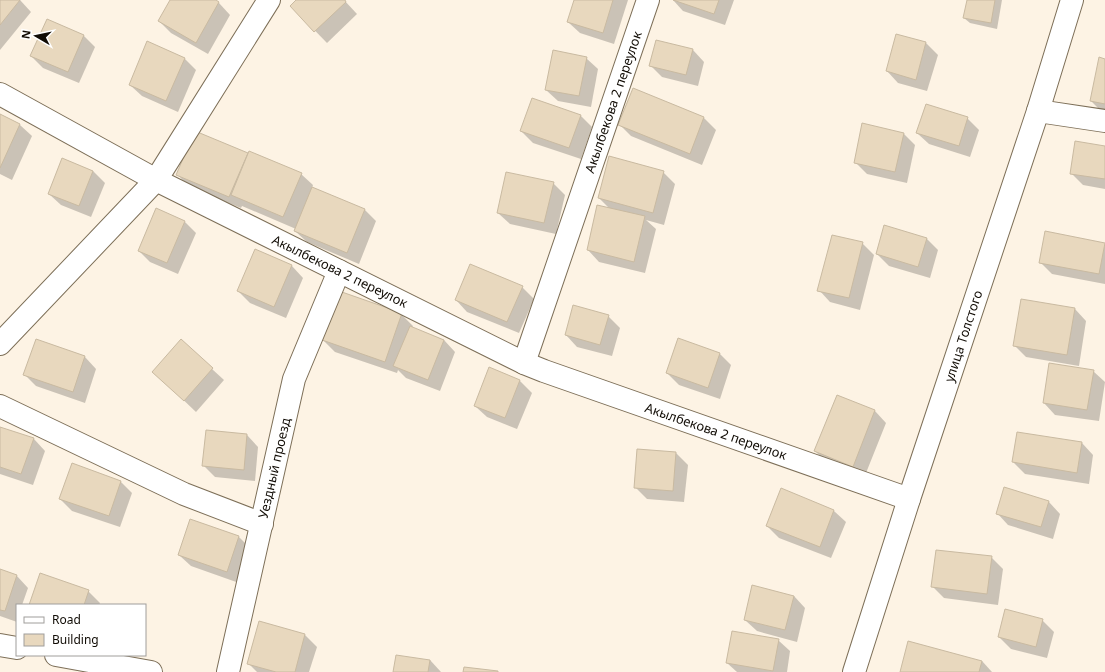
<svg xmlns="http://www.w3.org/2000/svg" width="1105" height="672" viewBox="0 0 1105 672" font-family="'Noto Sans',sans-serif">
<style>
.shadow{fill:#0003}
.building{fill:#e8d8be;stroke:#c9baa1}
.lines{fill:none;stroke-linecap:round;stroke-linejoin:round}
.minor-casing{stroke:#7d6f58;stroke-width:24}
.minor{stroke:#fff;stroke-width:22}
.labels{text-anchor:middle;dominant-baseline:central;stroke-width:3;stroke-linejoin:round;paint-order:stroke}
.street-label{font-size:13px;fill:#110c05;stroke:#fff}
</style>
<rect width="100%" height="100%" fill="#fdf3e4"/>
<g class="shadow">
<polygon points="0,0 20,0 31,12 0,50"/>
<polygon points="171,0 214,0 219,3 230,15 208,54 171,33 159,21"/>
<polygon points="297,0 344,0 357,14 327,43 291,6"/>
<polygon points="575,0 628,0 614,44 580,33 568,22"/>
<polygon points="673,0 734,0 725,25 683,11"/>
<polygon points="968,0 1002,0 997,29 970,23 964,18"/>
<polygon points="83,35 95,47 79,83 43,68 31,56"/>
<polygon points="897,35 926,43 938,55 927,91 898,83 887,71"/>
<polygon points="693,50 704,62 698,86 662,77 650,65"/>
<polygon points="586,58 598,69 591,107 558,101 546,90"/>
<polygon points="185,59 196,70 178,112 142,96 130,85"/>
<polygon points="1105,60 1105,113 1102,112 1091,101"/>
<polygon points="634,89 704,118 716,130 702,165 631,136 619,124"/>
<polygon points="0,115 20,125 32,136 12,180 0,174"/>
<polygon points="581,116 592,127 581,159 533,143 521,131"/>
<polygon points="967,118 979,130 970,157 929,144 917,133"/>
<polygon points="195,132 248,155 301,174 313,185 312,188 365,210 376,221 359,264 307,242 295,231 296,229 242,206 241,208 189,187 178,175"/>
<polygon points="904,134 915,145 907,183 867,174 855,162"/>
<polygon points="1105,147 1105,189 1083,185 1071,173"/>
<polygon points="63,160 93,171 105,183 91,217 61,205 49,194"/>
<polygon points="663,172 675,184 664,225 646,220 656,229 645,273 599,262 588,250 610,209 599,198"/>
<polygon points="553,183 565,195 556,234 510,224 498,213"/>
<polygon points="185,222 196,233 178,274 150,262 139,251"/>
<polygon points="926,238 938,250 930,278 889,266 877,254"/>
<polygon points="862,243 874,255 860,310 830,302 819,290"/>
<polygon points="1105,244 1105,284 1052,274 1040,262"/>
<polygon points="256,251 292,266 303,278 286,318 250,303 238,291"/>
<polygon points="522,287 534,299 519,333 467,312 456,300"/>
<polygon points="1075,309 1086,321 1079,366 1026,357 1014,345"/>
<polygon points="401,314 413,326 412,328 444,340 455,352 440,391 406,378 398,370 397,373 335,352 323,340"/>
<polygon points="608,316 620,328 612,356 577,347 566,335"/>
<polygon points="720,354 731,365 720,399 679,385 667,373"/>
<polygon points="85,357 96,369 85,403 36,386 25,375"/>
<polygon points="212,369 224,380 196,412 154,372"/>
<polygon points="490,369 520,381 532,393 517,429 487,417 475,406"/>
<polygon points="1093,371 1105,382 1099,421 1055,415 1044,403"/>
<polygon points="838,396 875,411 886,423 864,478 827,463 815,451"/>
<polygon points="0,428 34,439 45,451 33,485 0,474"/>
<polygon points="247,435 258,447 255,481 215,477 203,465"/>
<polygon points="1082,443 1093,455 1089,484 1025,474 1013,462"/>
<polygon points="676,453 688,465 684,502 647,499 635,487"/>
<polygon points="120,481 132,493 120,527 72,511 60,499"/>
<polygon points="1004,488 1049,502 1060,514 1053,539 1008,525 997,513"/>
<polygon points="782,490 834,511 846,522 831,558 779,538 767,526"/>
<polygon points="191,521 239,537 251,549 239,583 191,566 179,555"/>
<polygon points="991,557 1003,569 998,605 944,598 932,586"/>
<polygon points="0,570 17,576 28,588 22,605 17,605 17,622 0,616"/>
<polygon points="88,591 100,603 99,605 30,605"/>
<polygon points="794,596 805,608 797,642 757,631 745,620"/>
<polygon points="1042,620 1054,632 1047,658 1011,649 999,637"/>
<polygon points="260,622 305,635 317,647 309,672 257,672 249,664"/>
<polygon points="778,640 790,651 787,672 737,672 727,663"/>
<polygon points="430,660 441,672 394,672"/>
<polygon points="982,661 992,672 901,672"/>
</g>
<g class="building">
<polygon points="0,0 20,0 0,25"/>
<polygon points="170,0 216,0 219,2 196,43 158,21"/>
<polygon points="296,0 345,0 346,2 314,32 290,6"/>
<polygon points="574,0 613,0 603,33 567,22"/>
<polygon points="673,0 719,0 714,14"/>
<polygon points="967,0 995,0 991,23 963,18"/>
<polygon points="47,19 84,35 68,72 30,56"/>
<polygon points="896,34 926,42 916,80 886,71"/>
<polygon points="656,40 693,49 686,75 649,66"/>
<polygon points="147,41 185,58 166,101 129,85"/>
<polygon points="553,50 587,57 579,96 545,90"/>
<polygon points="1099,57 1105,59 1105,104 1090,101"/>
<polygon points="633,88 704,117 690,154 618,125"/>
<polygon points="532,98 581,115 569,148 520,131"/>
<polygon points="926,104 968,117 959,146 916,133"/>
<polygon points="0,114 20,124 0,168"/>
<polygon points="862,123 904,133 895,172 854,163"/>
<polygon points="195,131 248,153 229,197 176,175"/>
<polygon points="1075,141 1105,146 1105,179 1070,174"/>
<polygon points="249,151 302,173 283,217 231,195"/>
<polygon points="609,156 664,171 653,213 598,198"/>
<polygon points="62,158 93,171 79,206 48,194"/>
<polygon points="506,172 554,182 544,223 497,213"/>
<polygon points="312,187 365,209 347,253 294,231"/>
<polygon points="597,205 645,216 634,262 587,250"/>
<polygon points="156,208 185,221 167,263 138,251"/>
<polygon points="884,225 927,238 918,267 876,254"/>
<polygon points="1045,231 1105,243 1099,274 1039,263"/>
<polygon points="832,235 863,242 849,298 817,291"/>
<polygon points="255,249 292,265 274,307 237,291"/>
<polygon points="470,264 523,286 507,322 455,300"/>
<polygon points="339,291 402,313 385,362 322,340"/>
<polygon points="1021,299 1075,308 1067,355 1013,346"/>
<polygon points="573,305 609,315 600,345 565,335"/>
<polygon points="410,326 444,340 428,380 393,366"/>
<polygon points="678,338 720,353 708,388 666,373"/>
<polygon points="36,339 85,356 73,392 23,375"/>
<polygon points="181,339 213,368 184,401 152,372"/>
<polygon points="1049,363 1094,370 1087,410 1043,403"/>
<polygon points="489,367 520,380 505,418 474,406"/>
<polygon points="837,395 875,410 853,467 814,451"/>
<polygon points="0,427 34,438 21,474 0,467"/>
<polygon points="206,430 247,434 244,470 202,466"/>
<polygon points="1017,432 1082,442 1077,473 1012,462"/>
<polygon points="637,449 676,452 673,491 634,488"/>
<polygon points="72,463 121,481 109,516 59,499"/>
<polygon points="1004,487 1049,501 1041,527 996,514"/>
<polygon points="781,488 834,510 820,547 766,526"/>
<polygon points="190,519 239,536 227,572 178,555"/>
<polygon points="936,550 992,556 987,594 931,587"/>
<polygon points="0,569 17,575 5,611 0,610"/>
<polygon points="40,573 89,590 84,605 29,605"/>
<polygon points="752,585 794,596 785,630 744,620"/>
<polygon points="1005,609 1043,619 1036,647 998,637"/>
<polygon points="259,621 305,634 295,672 276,672 247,664"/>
<polygon points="732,631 779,639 773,671 726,663"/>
<polygon points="908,641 982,661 979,672 900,672"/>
<polygon points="396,655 430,660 428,672 393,672"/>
<polygon points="464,667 498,671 498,672 463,672"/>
</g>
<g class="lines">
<g class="minor-casing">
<g id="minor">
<polyline points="0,94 156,180 524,363 544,371 909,499"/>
<polyline points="1038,111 1105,121"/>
<polyline points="0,344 156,180 269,0"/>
<polyline points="524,363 648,0"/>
<polyline points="0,406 184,494 262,524"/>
<polyline points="0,645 17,648"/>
<polyline points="56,655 151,672"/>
<polyline points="228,672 294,379 339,271"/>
<polyline points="854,672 909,499 1038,111 1072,0"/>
</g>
</g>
<use href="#minor" class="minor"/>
</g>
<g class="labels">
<g class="street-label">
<text transform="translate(613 102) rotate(-71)">Акылбекова 2 переулок</text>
<text transform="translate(340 271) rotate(26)">Акылбекова 2 переулок</text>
<text transform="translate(963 336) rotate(-72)">улица Толстого</text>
<text transform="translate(716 431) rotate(19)">Акылбекова 2 переулок</text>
<text transform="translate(274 468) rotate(-77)">Уездный проезд</text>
</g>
</g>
<rect x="16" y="604" width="130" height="52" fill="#ffffff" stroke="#a09e9b"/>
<rect x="24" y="617" width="20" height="6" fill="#ffffff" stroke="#a09e9b"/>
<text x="52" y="624" font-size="12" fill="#110c05">Road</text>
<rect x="24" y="634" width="20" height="12" fill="#e8d8be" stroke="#a09e9b"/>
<text x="52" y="644" font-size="12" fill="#110c05">Building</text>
<g transform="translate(36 36) rotate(279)" stroke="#ffffff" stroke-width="3" paint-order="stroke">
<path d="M0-3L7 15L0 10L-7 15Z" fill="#110c05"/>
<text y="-6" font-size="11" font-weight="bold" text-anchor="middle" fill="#110c05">N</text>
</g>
</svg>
